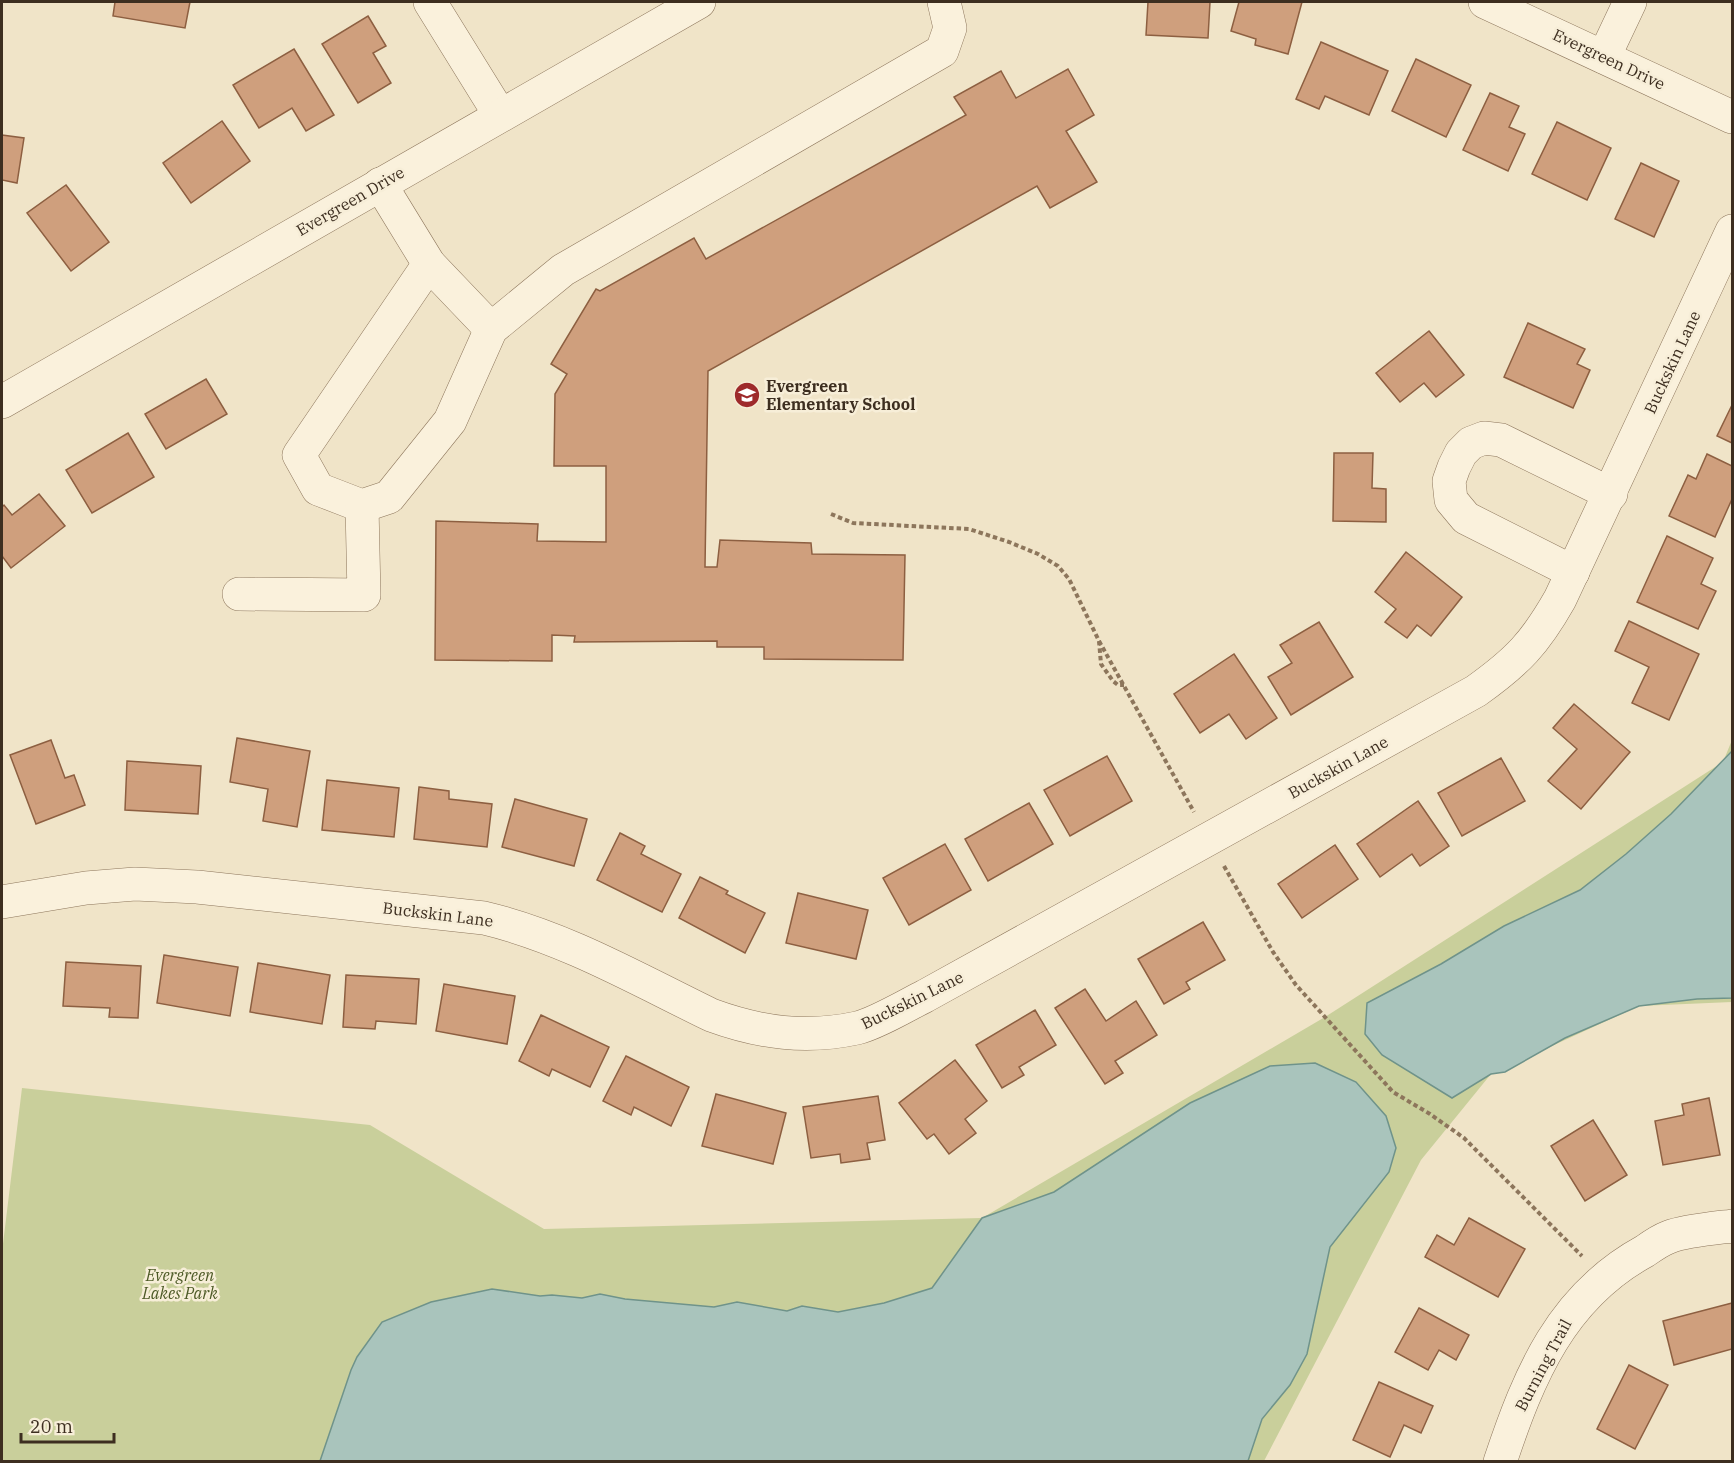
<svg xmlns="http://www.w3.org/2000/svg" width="1734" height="1463" viewBox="0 0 1734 1463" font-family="'IBM Plex Serif',serif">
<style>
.green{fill:#c9cf9b}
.water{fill:#a9c4bc;stroke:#6f938a;stroke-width:1.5}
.building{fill:#cf9f7d;stroke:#8d5f41;stroke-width:1.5}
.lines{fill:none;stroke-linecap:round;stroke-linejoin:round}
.minor-casing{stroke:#8d765c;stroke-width:34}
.path{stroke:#8d765c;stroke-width:4;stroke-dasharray:4.5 3;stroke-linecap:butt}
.minor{stroke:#faf1dc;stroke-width:33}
.labels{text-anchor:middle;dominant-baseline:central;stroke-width:5;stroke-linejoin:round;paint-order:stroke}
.street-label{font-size:16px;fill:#3d2e20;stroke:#f7eed8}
.poi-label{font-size:16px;font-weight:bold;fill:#3d2e20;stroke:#f7eed8;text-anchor:start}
.park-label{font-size:16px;font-style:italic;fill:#4d5a26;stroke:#f7eed8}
</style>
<rect width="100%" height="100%" fill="#f0e4c8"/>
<polygon class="green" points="1732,740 1732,1002 1639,1006 1491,1074 1421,1160 1264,1461 2,1462 2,1252 22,1088 370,1125 544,1229 982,1218 1325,1017 1723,762"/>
<g class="water">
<polygon points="1732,751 1732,998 1697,999 1639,1006 1565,1038 1505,1072 1491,1074 1452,1098 1382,1055 1365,1034 1367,1003 1441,964 1504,926 1580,890 1626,854 1671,814"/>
<polygon points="1315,1063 1356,1082 1386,1116 1396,1148 1389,1172 1330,1247 1307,1354 1290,1385 1262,1419 1248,1461 320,1461 351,1370 357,1357 382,1322 431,1302 492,1289 540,1296 552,1295 582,1298 600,1294 625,1299 714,1307 737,1302 787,1311 802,1306 838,1312 884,1303 932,1288 982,1218 1054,1192 1190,1103 1270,1066"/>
</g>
<g class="building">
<polygon points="115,2 190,2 185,28 113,16"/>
<polygon points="1148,2 1210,2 1208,38 1146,35"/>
<polygon points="1239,2 1302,2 1288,54 1255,45 1256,39 1231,31"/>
<polygon points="368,16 386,46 373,53 391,83 358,103 322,44"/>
<polygon points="1321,42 1388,71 1369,115 1325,96 1319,109 1296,99"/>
<polygon points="294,49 334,115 306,131 292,108 259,128 233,85"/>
<polygon points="1416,59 1471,85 1446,137 1392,111"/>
<polygon points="1068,69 1094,115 1066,131 1097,182 1050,208 1037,186 708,371 705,567 717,567 720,540 811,543 812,554 905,555 903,660 764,659 764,647 717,647 717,641 574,642 575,636 552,635 552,661 435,660 436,521 538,524 537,541 606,542 606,466 554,466 555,394 567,374 551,364 596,289 600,291 694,238 706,259 966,115 954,97 1001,71 1016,98"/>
<polygon points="1490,93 1519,106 1509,127 1525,134 1508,171 1463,150"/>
<polygon points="222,121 250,161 191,203 163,163"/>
<polygon points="1557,122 1611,148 1587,200 1532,174"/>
<polygon points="2,135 24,138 17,183 2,180"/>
<polygon points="1641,163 1679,181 1654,237 1615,219"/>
<polygon points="66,185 109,242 71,271 27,213"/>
<polygon points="1528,323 1585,349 1577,364 1590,370 1573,408 1504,377"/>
<polygon points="1429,331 1464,375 1436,397 1424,383 1400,402 1376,373"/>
<polygon points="206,379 227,414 166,449 145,414"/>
<polygon points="1732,405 1732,443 1717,436"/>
<polygon points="128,433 154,477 92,513 66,470"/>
<polygon points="1334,453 1373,453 1372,488 1386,489 1386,522 1333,521"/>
<polygon points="1707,454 1732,466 1732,499 1715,537 1669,516 1688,475 1696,479"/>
<polygon points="39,494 65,526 11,568 2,556 2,507 4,505 12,515"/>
<polygon points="1667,536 1713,558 1701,584 1716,591 1698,629 1637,602"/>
<polygon points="1406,552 1462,597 1431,636 1417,625 1407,638 1385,622 1396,609 1375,592"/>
<polygon points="1629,621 1699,654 1669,720 1632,703 1649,667 1615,651"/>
<polygon points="1319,622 1353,677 1291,715 1268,677 1292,663 1280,645"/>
<polygon points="1234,654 1277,718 1246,739 1229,714 1200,733 1174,694"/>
<polygon points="1574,704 1630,752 1581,809 1548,781 1577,749 1553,728"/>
<polygon points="237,738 310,751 297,827 263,821 268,789 230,782"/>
<polygon points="51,740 65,778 74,775 85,805 36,824 10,755"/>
<polygon points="1107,756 1132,801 1070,836 1044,790"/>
<polygon points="1501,758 1525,801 1462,836 1438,793"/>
<polygon points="127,761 201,766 198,814 125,810"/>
<polygon points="327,780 399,788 394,837 322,830"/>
<polygon points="419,787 449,791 449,799 492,804 487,847 414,839"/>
<polygon points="515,799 587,819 574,866 502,847"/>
<polygon points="1418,801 1449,846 1420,866 1412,854 1380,877 1357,844"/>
<polygon points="1029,803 1053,844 988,881 965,839"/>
<polygon points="620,833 645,846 641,854 681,874 662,912 597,880"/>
<polygon points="945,844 971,890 909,925 883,878"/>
<polygon points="1335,845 1358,879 1302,918 1278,884"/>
<polygon points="700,877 728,891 726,894 765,913 745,953 679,918"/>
<polygon points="798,893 868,910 856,959 786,943"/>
<polygon points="1203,922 1225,960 1186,982 1190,989 1164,1004 1138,959"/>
<polygon points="164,955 238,967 230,1016 157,1003"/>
<polygon points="66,962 141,966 138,1018 109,1017 110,1008 63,1006"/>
<polygon points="258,963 330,975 322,1024 250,1012"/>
<polygon points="346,975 419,979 416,1024 376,1021 375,1029 343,1027"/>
<polygon points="444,984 515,996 507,1044 436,1031"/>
<polygon points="1085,989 1106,1021 1136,1001 1157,1035 1115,1061 1123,1073 1105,1084 1055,1008"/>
<polygon points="1035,1010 1056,1045 1019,1067 1024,1075 1002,1088 976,1045"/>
<polygon points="541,1015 609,1047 590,1087 552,1069 549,1076 519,1061"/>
<polygon points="626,1056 689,1087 671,1126 634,1107 631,1115 603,1101"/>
<polygon points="955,1060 987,1101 965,1119 976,1133 949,1154 934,1134 927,1139 899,1103"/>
<polygon points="716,1094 786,1113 773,1164 702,1146"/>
<polygon points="878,1096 885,1140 867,1143 870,1159 841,1163 840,1154 811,1158 803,1107"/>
<polygon points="1709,1098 1720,1155 1663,1165 1655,1121 1684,1115 1682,1104"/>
<polygon points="1593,1120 1627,1175 1585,1201 1551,1146"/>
<polygon points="1469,1218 1525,1249 1498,1297 1425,1257 1437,1235 1454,1245"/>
<polygon points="1732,1303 1732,1349 1674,1365 1663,1321"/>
<polygon points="1419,1308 1469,1335 1456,1360 1439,1350 1428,1370 1395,1352"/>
<polygon points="1629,1365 1668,1385 1635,1449 1597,1429"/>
<polygon points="1379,1382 1433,1406 1421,1433 1404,1425 1390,1457 1353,1440"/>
</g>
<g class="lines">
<g class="minor-casing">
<g id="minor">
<polyline points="430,2 500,115"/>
<polyline points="1485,2 1732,117"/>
<polyline points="1604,57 1630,2"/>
<polyline points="380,184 429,264 491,329"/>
<polyline points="429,264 299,455 318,489 362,506 389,497 450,421 491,329 563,270 942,51 950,28 944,2"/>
<polyline points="2,402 699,2"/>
<polyline points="1573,572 1466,518 1451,500 1449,481 1454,467 1461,453 1471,443 1484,438 1501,440 1611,494"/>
<polyline points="239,594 364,595 362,506"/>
<path d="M2,902L86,888L135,884L197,887L484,918C564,937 637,979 711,1015C760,1033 806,1039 857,1028C875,1024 907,1005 925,996L1476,691C1518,661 1535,643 1560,599L1732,231"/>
<path d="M1500,1462C1529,1375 1561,1297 1645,1251C1652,1246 1661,1240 1669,1237C1684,1231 1716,1228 1732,1226"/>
</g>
</g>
<g class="path">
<polyline points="831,514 853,523 969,529 1009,542 1038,554 1058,566 1069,579 1099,641 1101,664 1113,681 1118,685 1124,685"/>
<polyline points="1099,641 1194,812"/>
<polyline points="1224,866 1273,952 1296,985 1393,1092 1430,1114 1464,1138 1582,1256"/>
</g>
<use href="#minor" class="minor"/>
</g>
<defs>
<g id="school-disc" transform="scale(1.35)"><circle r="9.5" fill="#9e2a2b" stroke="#f7eed8"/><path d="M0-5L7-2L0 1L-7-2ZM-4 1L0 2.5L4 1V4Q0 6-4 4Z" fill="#fff"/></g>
</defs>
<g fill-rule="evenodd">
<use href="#school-disc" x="747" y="395"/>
</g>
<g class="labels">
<g class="street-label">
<text transform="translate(1609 59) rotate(25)">Evergreen Drive</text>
<text transform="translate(350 201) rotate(-30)">Evergreen Drive</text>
<text transform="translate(1672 362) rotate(-65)">Buckskin Lane</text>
<text transform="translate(1338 767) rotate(-29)">Buckskin Lane</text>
<text transform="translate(438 914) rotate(7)">Buckskin Lane</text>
<text transform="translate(912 1000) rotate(-26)">Buckskin Lane</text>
<text transform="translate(1543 1365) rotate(-62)">Burning Trail</text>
</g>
<g class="poi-label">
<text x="766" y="386">Evergreen<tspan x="766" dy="18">Elementary School</tspan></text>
</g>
<g class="park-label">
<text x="180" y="1275">Evergreen<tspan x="180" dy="18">Lakes Park</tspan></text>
</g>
</g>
<rect width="1734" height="1463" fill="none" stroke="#3d2e20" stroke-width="6"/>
<path d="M21 1433v9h93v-9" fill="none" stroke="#3d2e20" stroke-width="3"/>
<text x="30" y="1433" font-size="18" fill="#3d2e20" stroke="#f7eed8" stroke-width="4.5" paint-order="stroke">20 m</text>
</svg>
